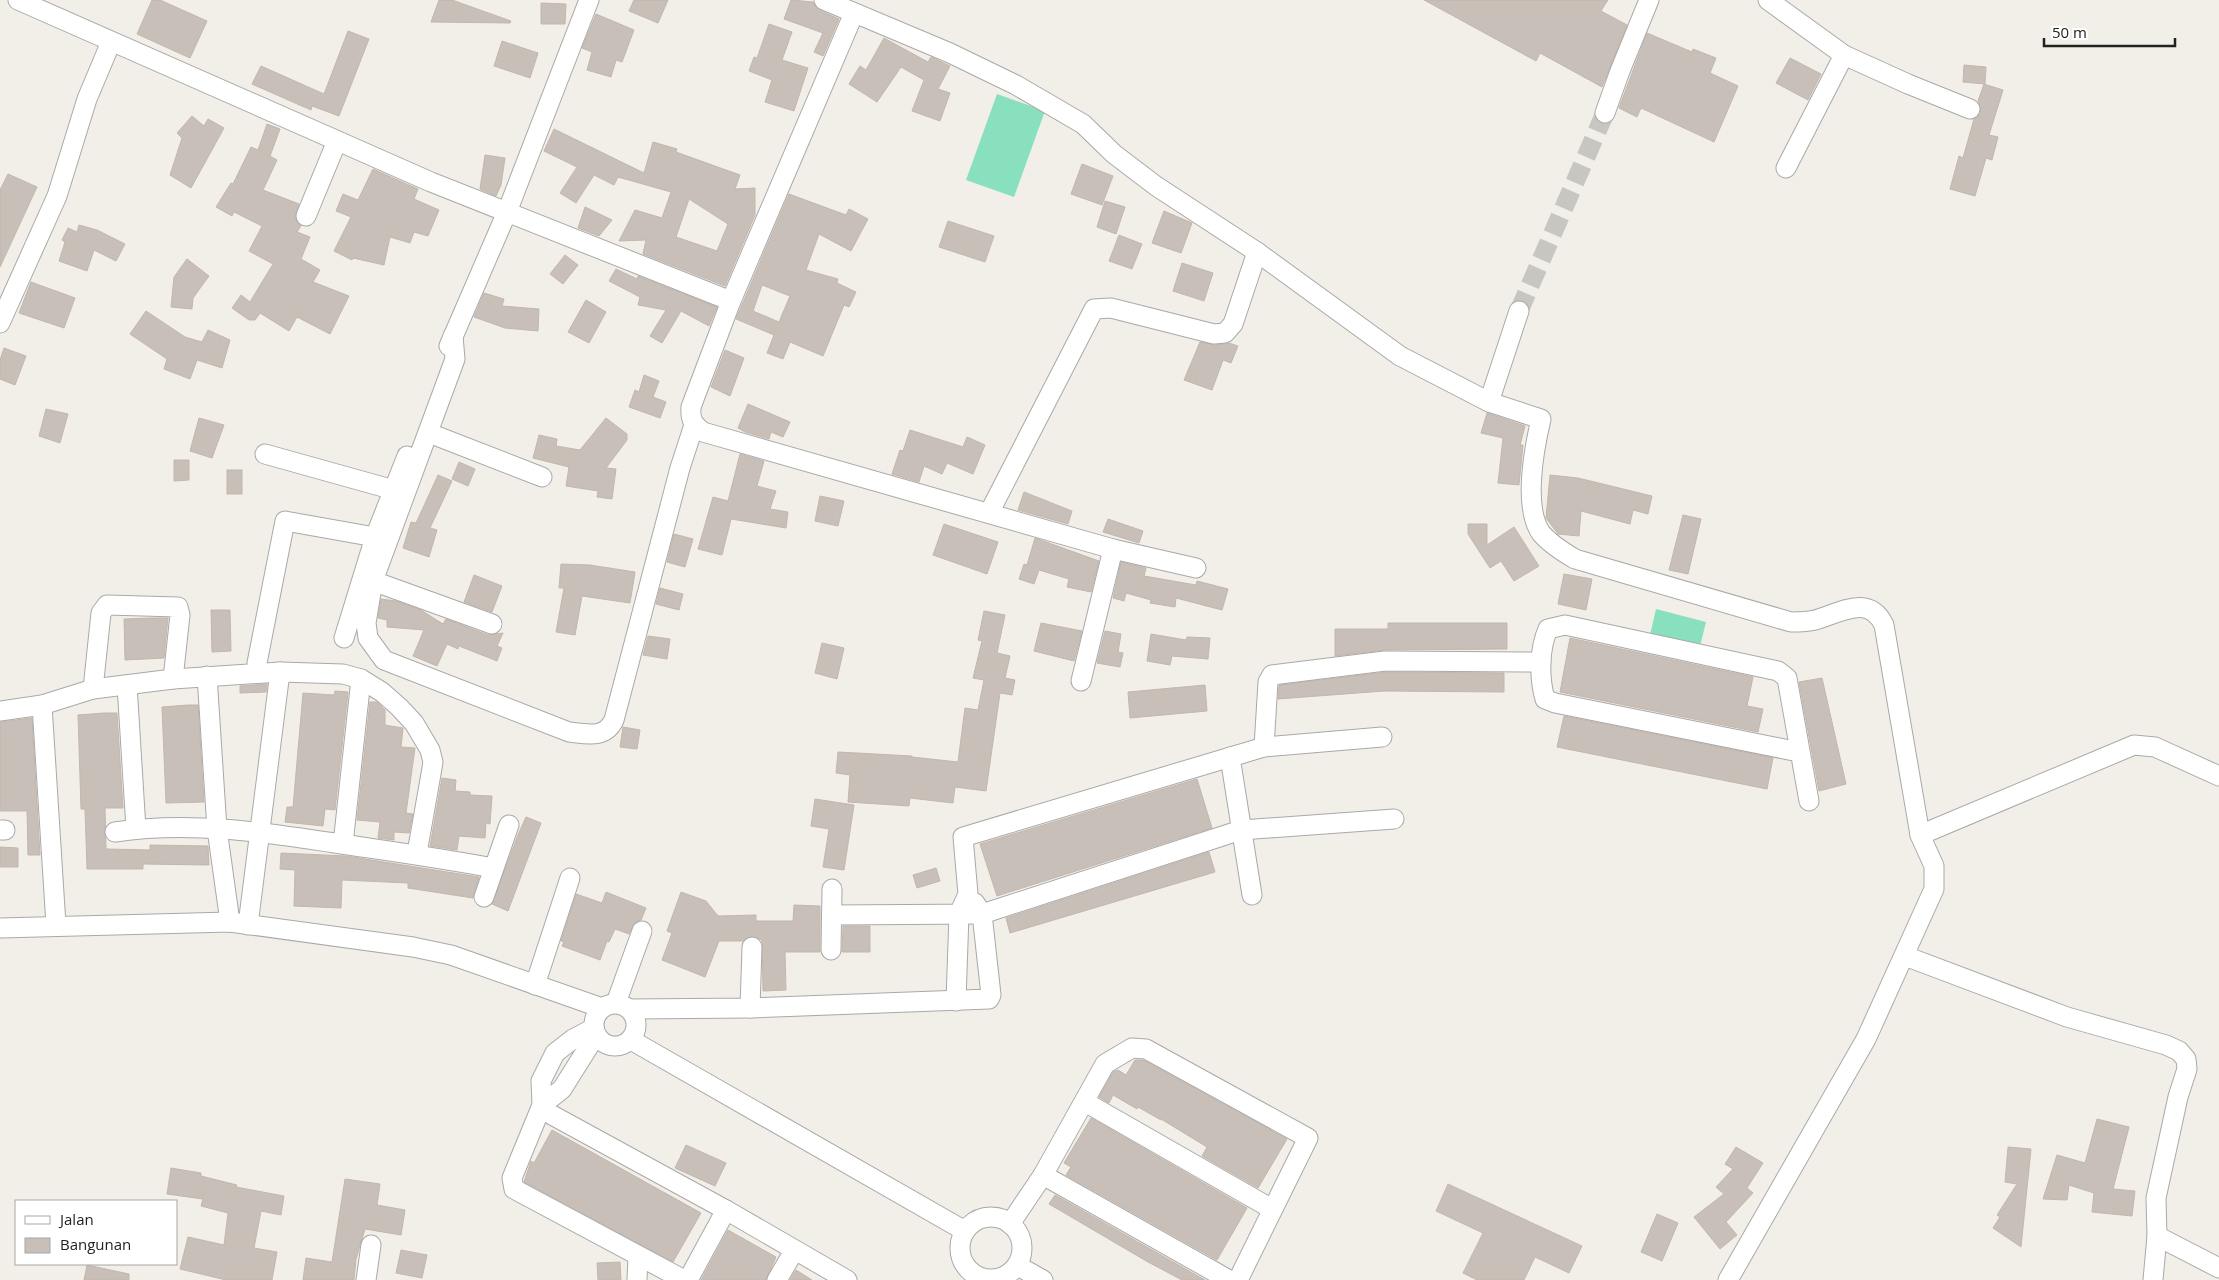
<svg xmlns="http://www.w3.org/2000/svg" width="2219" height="1280" viewBox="0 0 2219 1280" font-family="'Open Sans',sans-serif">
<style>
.pitch{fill:#88e0be}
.building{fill:#c7bfb8;stroke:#c4b6ab;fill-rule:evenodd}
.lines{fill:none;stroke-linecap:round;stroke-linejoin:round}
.minor-tunnel{stroke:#c8c6c1;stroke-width:19;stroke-dasharray:19 9;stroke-linecap:butt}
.minor-casing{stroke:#a9a9a9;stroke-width:21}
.minor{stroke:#fff;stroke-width:19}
</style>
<rect width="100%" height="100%" fill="#f2efe9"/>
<g class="pitch">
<polygon points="997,94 1045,111 1014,197 966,180"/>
<polygon points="1656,609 1706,622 1700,646 1650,635"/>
</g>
<g class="building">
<polygon points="152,0 160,0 207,21 190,58 137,34"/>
<polygon points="439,0 452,0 511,21 510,23 431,22"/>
<polygon points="634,0 668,0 658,23 629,11"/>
<polygon points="791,0 813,2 819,10 839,19 823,56 814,52 823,33 784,19"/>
<polygon points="1424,0 1608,0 1601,11 1627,25 1602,87 1540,53 1536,61"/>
<polygon points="541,3 566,4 565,24 541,24"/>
<polygon points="596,14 634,30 622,62 616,60 611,77 587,70 592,52 582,48"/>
<polygon points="769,24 792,32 782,60 808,68 794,111 765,102 772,80 749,71 754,57 757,58"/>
<polygon points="348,31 369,39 339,116 312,106 311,110 252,84 261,66 324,94"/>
<polygon points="1647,33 1692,52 1693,49 1716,58 1710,73 1738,86 1714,142 1641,108 1637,117 1619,108"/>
<polygon points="884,38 928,62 931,57 950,66 938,89 950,93 940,121 912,111 924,80 901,67 877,102 849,84 860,66 866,70"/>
<polygon points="502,41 538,53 530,78 494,66"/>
<polygon points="1790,58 1821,74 1808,100 1776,83"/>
<polygon points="1964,65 1986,67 1985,84 1963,82"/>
<polygon points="1984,84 2003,90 1989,135 1998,137 1992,160 1986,158 1975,196 1950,189 1959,156 1963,158 1974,119 1981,113 1978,101"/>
<polygon points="192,116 204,126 208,119 224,128 191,188 170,175 182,138 177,133"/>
<polygon points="267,124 280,129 270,156 277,160 263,190 299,204 295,217 301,226 297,232 310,237 301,259 320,270 313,282 349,296 330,334 297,317 289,331 260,313 255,320 249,320 232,308 241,295 250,302 273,264 249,251 262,226 234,212 232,216 216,207 231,183 233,184 251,147 258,150"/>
<path d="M554,129L644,173L653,142L677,149L676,152L740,175L735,189L755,188V215L725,286L643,254L646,240L619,241L635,210L662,218L671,192L618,177L614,185L594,175L576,203L560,193L577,167L544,151ZM689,199L728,224L717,251L676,237Z"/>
<polygon points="485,155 505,158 501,185 496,196 480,189"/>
<polygon points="1082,164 1113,176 1102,205 1071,194"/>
<polygon points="373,169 418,189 414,199 439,210 428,236 414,232 410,243 390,237 384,265 353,258 352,260 334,251 351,217 336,211 343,194 358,200"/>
<polygon points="8,174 37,187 0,267 0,190"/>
<path d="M789,194L846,215L849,209L868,219L851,251L819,234L806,270L838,279L837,283L856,292L849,307L844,305L823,356L790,342L783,359L767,353L774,335L736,319ZM762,285L790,296L779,322L753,311Z"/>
<polygon points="1105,201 1125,207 1116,234 1097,227"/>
<polygon points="585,207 612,220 599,236 578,228"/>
<polygon points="1164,211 1192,223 1181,253 1152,243"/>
<polygon points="948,221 994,236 985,262 939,247"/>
<polygon points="79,225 97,230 125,244 116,261 94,250 87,271 59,261 65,242 62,240 68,228 77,232"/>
<polygon points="1119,235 1142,244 1132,269 1109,261"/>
<polygon points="565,255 578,265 563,284 550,274"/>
<polygon points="187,259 209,276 193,298 192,309 171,307 174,277"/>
<polygon points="1182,263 1213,273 1204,301 1173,291"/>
<polygon points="616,269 637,279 638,276 717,307 709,326 681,311 662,343 650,336 666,310 638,305 640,297 609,281"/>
<polygon points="31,282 75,298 64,328 19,313"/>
<polygon points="484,293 504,299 502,306 539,309 538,331 505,328 474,317"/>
<polygon points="586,300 606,312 589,343 568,332"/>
<polygon points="146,311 185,337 202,342 208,330 230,340 222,368 197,360 190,379 164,369 167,359 130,334"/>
<polygon points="1200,342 1215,345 1229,343 1238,346 1231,363 1223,360 1212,390 1184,380"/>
<polygon points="4,348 26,356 15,385 0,379 0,360"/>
<polygon points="725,350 744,358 730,396 711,387"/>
<polygon points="644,375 659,381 653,397 666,402 660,418 629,407 635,390 639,392"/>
<polygon points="748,404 790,422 783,437 771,432 769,439 745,432 738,428"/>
<polygon points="46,409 68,414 60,443 39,436"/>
<polygon points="1487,413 1525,426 1520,445 1523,445 1519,485 1498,483 1503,438 1481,433"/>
<polygon points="199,418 224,425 212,458 190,451"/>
<polygon points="606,418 627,434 627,440 606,468 616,469 612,499 597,497 598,491 566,486 569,467 533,458 539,435 557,439 556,446 580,450"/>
<polygon points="910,430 963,447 967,437 985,445 973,474 947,463 942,474 924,466 919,482 892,474 900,450 903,451"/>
<polygon points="740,454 764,461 757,486 776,491 770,509 788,512 786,528 731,519 722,555 698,549 713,497 728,501"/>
<polygon points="174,460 189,460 189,480 174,481"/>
<polygon points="459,462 475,469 468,486 452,479"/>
<rect x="227" y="470" width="15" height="24"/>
<polygon points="438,475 452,481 430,528 437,530 429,557 403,548 411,522 416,523"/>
<polygon points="1550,475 1578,478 1652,496 1648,514 1633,510 1630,524 1581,511 1579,536 1558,534 1546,518"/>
<polygon points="1024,492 1072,511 1068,524 1018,510"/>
<polygon points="820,496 844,501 838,526 815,521"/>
<polygon points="1683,515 1701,519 1688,574 1669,570"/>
<polygon points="1108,519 1143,531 1139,543 1103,532"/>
<polygon points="944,524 998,542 987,574 933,555"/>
<polygon points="1468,524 1487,524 1487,545 1514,527 1539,566 1514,581 1501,561 1490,568 1468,534"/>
<polygon points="674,534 693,539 685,567 667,562"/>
<polygon points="1035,538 1099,561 1091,592 1067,587 1069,579 1039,570 1034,584 1019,579 1024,564 1027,565"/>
<polygon points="1121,562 1146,568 1144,576 1196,585 1197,581 1228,589 1222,610 1176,598 1175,607 1150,603 1151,600 1126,593 1124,601 1113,598"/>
<polygon points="561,564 590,565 635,572 630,603 582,596 575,635 556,632 564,588 559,588"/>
<polygon points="1564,574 1592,579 1586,610 1558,604"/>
<polygon points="474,575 502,586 492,612 464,602"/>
<polygon points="660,588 683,594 679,610 656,604"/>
<polygon points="381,599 396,601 421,610 443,624 446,619 488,635 503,633 497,646 502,648 497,661 459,646 458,649 447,644 437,666 413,656 424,630 387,627 387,620 378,618"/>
<polygon points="211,610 230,610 231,651 212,652"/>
<polygon points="984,611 1005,615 997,653 1010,656 1005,678 1015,680 1012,695 1000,693 986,791 955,787 953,803 910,798 909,806 848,802 850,775 836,773 838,752 912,756 912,757 958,762 965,708 978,710 984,680 973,678 982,641 978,640"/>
<polygon points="150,618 168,618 164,658 125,660 124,619"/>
<polygon points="1041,623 1082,631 1074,661 1034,651"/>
<polygon points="1388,623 1507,623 1507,649 1385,650 1335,656 1335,629 1388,629"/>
<polygon points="1105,631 1121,634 1118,652 1123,653 1120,667 1097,663"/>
<polygon points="1151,634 1186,640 1187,637 1210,638 1208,659 1172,656 1170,665 1147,661"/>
<polygon points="648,636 670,639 667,659 643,655"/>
<polygon points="1570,638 1753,677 1747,706 1763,709 1758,732 1560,692"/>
<polygon points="822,643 844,648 837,679 815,673"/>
<polygon points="1386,672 1504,673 1504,692 1384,691 1278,699 1279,685"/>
<polygon points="1822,678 1846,784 1819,791 1799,682"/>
<polygon points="267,684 266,692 240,693 240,686"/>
<polygon points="1205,685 1207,711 1130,718 1128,692"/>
<polygon points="335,691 348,692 335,810 325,809 323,826 285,822 287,807 293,807 303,693 334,695"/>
<polygon points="370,702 377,702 385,710 385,725 403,728 401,747 415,748 406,813 413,814 409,833 394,832 394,840 378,838 380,822 357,820"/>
<polygon points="188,705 198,705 204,802 166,803 162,707"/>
<polygon points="104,713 117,713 123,808 105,808 106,849 150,850 150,845 208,846 209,865 143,864 143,869 87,869 85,809 81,809 78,715"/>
<polygon points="1564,716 1773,758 1767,789 1557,747"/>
<polygon points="32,718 40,855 28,855 27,811 0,811 0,722"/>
<polygon points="623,727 640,730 637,749 620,747"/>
<polygon points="442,778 456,780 455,791 470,792 470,795 492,796 490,824 486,823 485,838 459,836 457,850 430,846"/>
<polygon points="1197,779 1212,828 997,896 980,844"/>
<polygon points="815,799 854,805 844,870 823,867 829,829 811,826"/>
<polygon points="526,817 541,823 508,911 492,904 518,835"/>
<polygon points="0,847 18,848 18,867 0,867"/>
<polygon points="1209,852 1215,872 1010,933 1006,918"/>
<polygon points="281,853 346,856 479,877 473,898 408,888 408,883 342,880 341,908 294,906 295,870 280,869"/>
<polygon points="936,868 940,881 917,888 913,875"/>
<polygon points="606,892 646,908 641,920 634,923 629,934 615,929 609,942 607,941 600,960 562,946 564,942 561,941 576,894 602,903"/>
<polygon points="681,892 706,901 718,916 756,915 756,921 793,921 794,905 820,906 820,952 785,952 786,990 763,991 762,940 753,936 743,941 719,941 705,977 662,960 672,933 667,931"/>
<polygon points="843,926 870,926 870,952 842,952"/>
<polygon points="1135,1060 1143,1060 1287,1139 1258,1188 1202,1156 1207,1147 1161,1119 1161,1120 1138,1107 1137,1109 1113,1095 1109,1103 1099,1097 1113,1072 1118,1070 1126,1075"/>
<polygon points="1091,1118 1247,1208 1217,1260 1066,1175 1071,1167 1064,1163"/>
<polygon points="2097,1119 2129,1127 2113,1189 2135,1191 2132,1216 2092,1212 2094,1193 2069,1185 2067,1200 2043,1199 2057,1155 2085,1163"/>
<polygon points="552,1130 701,1213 673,1262 524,1182 531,1161 534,1163"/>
<polygon points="686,1145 726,1163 715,1186 675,1168"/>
<polygon points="1736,1147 1763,1163 1747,1188 1753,1193 1726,1222 1737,1235 1720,1249 1694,1217 1724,1194 1716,1187 1733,1169 1725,1164"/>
<polygon points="2008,1147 2031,1149 2021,1247 1993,1228 2000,1217 1997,1215 2017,1184 2005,1182"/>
<polygon points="171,1168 201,1173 201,1176 237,1185 236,1187 284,1196 281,1215 261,1211 254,1248 277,1252 272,1280 226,1280 180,1269 188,1237 224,1245 228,1213 201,1206 203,1199 167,1194"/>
<polygon points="345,1179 380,1184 377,1205 405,1210 401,1235 365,1229 356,1259 354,1280 303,1280 306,1258 332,1262"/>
<polygon points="1448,1184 1582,1246 1569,1273 1535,1257 1524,1280 1477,1280 1463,1273 1483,1233 1436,1211"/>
<polygon points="1055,1195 1205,1280 1182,1280 1148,1262 1049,1204"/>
<polygon points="1657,1214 1678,1223 1662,1261 1641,1252"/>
<polygon points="728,1230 776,1257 766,1280 701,1280"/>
<polygon points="401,1250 427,1255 422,1278 396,1273"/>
<polygon points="620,1262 621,1280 598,1280 597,1263"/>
<polygon points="87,1265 129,1274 129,1280 84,1280"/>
<polygon points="796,1270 812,1280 790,1280"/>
</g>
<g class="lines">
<polyline class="minor-tunnel" points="1519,311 1605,113"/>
<g class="minor-casing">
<g id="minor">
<polyline points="18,0 431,182 731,301"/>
<path d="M824,0L950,53L1016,85L1083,124L1114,154L1156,186L1257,252L1400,356L1489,402L1541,419C1534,449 1523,507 1541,533C1550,544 1563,552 1575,559L1791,622C1799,622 1807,622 1815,620C1840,613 1869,593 1884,625L1920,835L1934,866V889L1866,1039L1728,1280"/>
<polyline points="1768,0 1844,55 1908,84 1970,109"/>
<path d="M854,13L731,301L691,407C690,420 693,424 703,432L1113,549L1196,568"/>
<polyline points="1605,113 1620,71 1649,0"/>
<polyline points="1786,168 1844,55"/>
<polyline points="306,216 337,141"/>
<polyline points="0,323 57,196 87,99 111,42"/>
<path d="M453,336L455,359L373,581L366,623L368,638L384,660L569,732C587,734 605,739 614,720L680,468L694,425"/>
<polyline points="449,346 507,212 589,0"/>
<polyline points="1489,402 1519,311"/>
<polyline points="429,433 542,477"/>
<polyline points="265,454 394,490"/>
<polyline points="989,513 1094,309 1111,308 1214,334 1225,333 1233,324 1257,252"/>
<polyline points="373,581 492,624"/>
<polyline points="344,638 375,537 407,456"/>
<polyline points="257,663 285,521 375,537"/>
<polyline points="207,676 217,829 230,922"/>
<polyline points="1081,681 1113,549"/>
<polyline points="127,685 136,829"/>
<polyline points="93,689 101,613 107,605 178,607 180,615 173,679"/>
<polyline points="42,705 56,925"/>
<polyline points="0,711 42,705 93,689 173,679 280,672 343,674 361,679 382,692 399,707 414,723 430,750 433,762 431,774 417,853"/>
<polyline points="1264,747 1268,682 1272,675 1385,661 1541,662"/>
<path d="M1799,752L1555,703L1545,699C1539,678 1539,649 1548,629L1565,625L1778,671L1787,678L1809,801"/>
<polyline points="1230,757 1252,895"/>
<polyline points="0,830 5,830"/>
<path d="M115,832C189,821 263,832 335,843C388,851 440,858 493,868"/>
<polyline points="1920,835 2134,745 2155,747 2219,776"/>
<polyline points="343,844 361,679"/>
<polyline points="484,897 509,825"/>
<polyline points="832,915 982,914 1241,830 1394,819"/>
<polyline points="248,925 280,672"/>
<polyline points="0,928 230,922 413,947 451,955 602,1008"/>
<polyline points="831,950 832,889"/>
<polyline points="1905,956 2067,1017 2166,1045 2179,1051 2186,1059 2187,1069 2178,1097 2156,1198 2157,1236 2153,1280"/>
<polyline points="535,985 570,878"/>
<polyline points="956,1001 959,914 968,894 963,837 1264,747 1382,737"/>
<polyline points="616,1003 642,931"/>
<circle cx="615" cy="1025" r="21"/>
<polyline points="750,1008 752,947"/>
<polyline points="630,1009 750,1008 989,999 991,995 982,914 975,903"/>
<polyline points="594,1028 573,1039 555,1053 541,1081 542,1105 512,1178 514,1189 684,1280"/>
<polyline points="631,1040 965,1231"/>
<polyline points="1085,1102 1272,1209"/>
<polyline points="542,1105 562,1089 596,1035"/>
<polyline points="541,1109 726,1210 847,1280"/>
<polyline points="1043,1175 1229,1280"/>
<circle cx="991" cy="1248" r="31"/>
<polyline points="1010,1224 1043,1175 1105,1064 1132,1048 1146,1049 1308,1138 1238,1280"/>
<polyline points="2157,1236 2219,1268"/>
<polyline points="1018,1266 1043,1280"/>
<polyline points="366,1280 371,1245"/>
<polyline points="637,1280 638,1256"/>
<polyline points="688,1280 726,1210"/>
<polyline points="777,1280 794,1251"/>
</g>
</g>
<use href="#minor" class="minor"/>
</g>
<rect x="15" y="1200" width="162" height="65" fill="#ffffff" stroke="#a7a7a7"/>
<rect x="25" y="1216" width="25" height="8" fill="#ffffff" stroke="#a7a7a7"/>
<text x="60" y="1225" font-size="15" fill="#222222">Jalan</text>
<rect x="25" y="1238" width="25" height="15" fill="#c7bfb8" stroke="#a7a7a7"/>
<text x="60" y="1250" font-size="15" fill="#222222">Bangunan</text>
<path d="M2044 38v8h131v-8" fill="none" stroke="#222222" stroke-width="2.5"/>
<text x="2052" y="38" font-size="15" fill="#222222" stroke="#ffffff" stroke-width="4" paint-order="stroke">50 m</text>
</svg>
